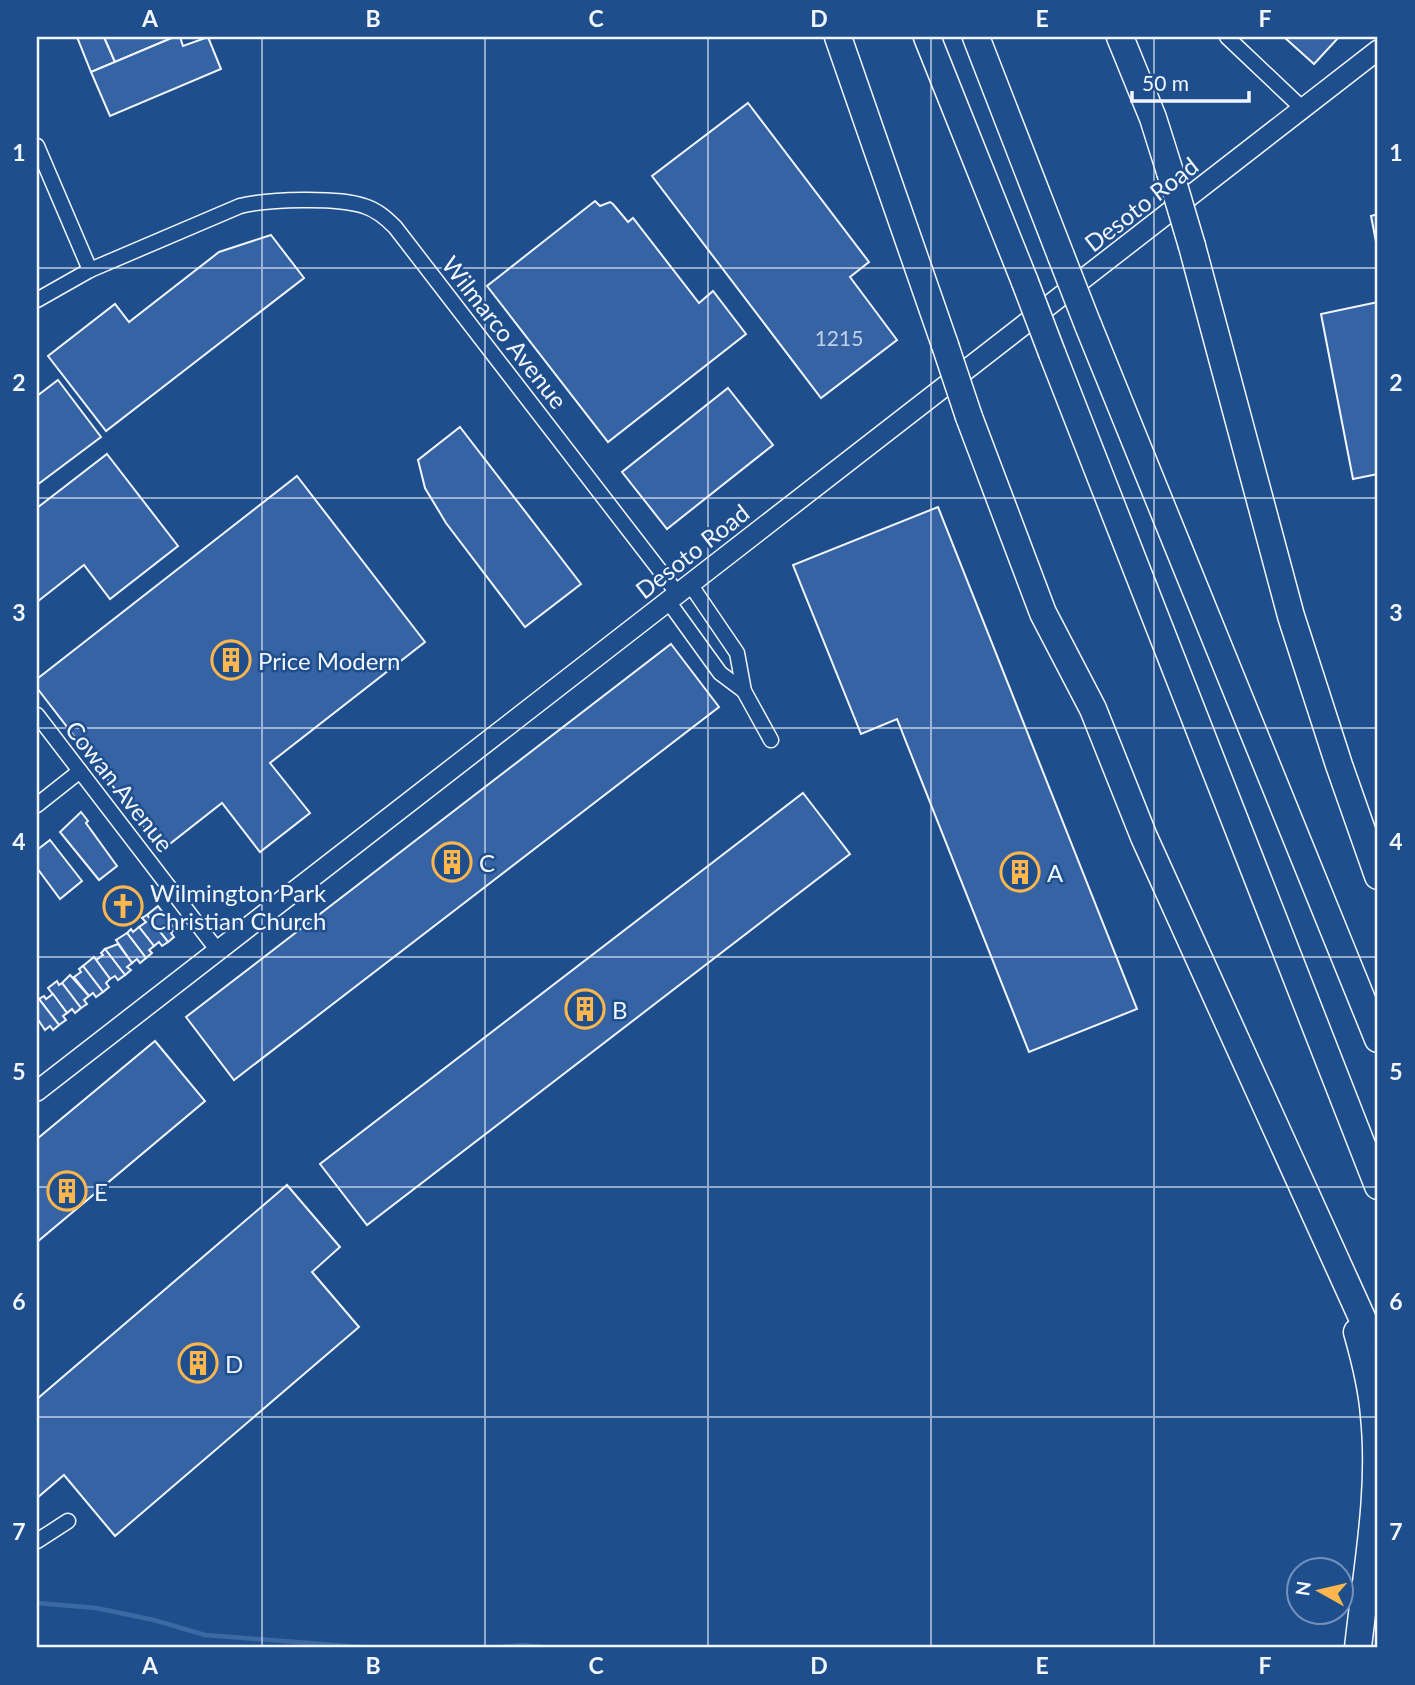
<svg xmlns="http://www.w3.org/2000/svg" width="1415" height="1685" viewBox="0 0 1415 1685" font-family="Lato,sans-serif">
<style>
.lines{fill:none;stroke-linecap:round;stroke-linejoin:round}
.stream{stroke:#3b69a3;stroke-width:4.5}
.building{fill:#3563a3;stroke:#f2f6ff;stroke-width:2}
.street-casing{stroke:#f2f6ff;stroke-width:17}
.secondary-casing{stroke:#f2f6ff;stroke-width:22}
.highway-casing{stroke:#f2f6ff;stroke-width:29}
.street{stroke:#1f4e8c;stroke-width:14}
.secondary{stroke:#1f4e8c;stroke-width:19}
.highway{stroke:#1f4e8c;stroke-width:26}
.highway-bridge-casing{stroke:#f2f6ff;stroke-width:29;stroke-linecap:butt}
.highway-bridge{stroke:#1f4e8c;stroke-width:26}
.grid{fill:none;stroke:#f2f6ff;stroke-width:2;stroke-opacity:0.55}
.labels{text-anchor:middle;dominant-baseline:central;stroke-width:5;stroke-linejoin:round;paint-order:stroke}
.number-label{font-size:21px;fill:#c3d1e8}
.street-label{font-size:24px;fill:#f2f6ff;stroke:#1f4e8c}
.poi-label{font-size:24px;fill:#f2f6ff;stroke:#1f4e8c;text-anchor:start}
.neatline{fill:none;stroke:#f2f6ff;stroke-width:2.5}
.grid-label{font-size:23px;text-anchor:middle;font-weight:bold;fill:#f2f6ff}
</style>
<rect width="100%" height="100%" fill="#1f4e8c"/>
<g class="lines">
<g class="stream">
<polyline points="37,1603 96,1608 154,1620 205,1635 374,1648"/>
<polyline points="491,1648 524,1645 551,1648"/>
</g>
</g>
<g class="building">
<polygon points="77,37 104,37 115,62 91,72"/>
<polygon points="104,37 174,37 115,62"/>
<polygon points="174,37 180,37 183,46 208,37 221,69 110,116 91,72"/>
<polygon points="1284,37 1339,37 1314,64"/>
<polygon points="748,103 869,262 850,277 897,340 821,398 652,176"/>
<polygon points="595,201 600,206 610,202 613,204 628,222 633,218 699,303 713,291 746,334 608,442 487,286"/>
<polygon points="1378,214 1378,252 1371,216"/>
<polygon points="271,235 304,278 106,431 48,356 115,304 129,322 219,252"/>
<polygon points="1378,302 1378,474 1353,479 1321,314"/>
<polygon points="58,380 101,437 37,485 37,396"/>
<polygon points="728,388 773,445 667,529 622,472"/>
<polygon points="460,427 581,584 525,627 446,523 425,488 418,460"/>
<polygon points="107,454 178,546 110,599 84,565 37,602 37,508"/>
<polygon points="297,476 425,642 270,763 310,813 260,852 222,803 162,850 37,688 37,679"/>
<polygon points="938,507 1137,1009 1029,1052 897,719 861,734 793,565"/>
<polygon points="671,644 719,707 234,1080 186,1017"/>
<polygon points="803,793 850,854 367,1225 320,1164"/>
<polygon points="81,812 88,821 86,823 117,866 99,880 60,832"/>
<polygon points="50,840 82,881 60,899 37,868 37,850"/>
<polygon points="158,906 175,929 171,933 174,937 168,942 147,915"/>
<polygon points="147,915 168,942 162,946 159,942 154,946 139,927 146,922 142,918"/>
<polygon points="139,927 154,946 149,950 152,953 146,958 127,933 131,929 133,932"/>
<polygon points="127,933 146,958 140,963 137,959 132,963 116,940"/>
<polygon points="118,944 132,963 127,967 131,970 125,975 105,949"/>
<polygon points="105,949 125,975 118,980 115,976 110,979 96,960 103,955 101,953"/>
<polygon points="94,957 110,979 106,983 109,987 103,992 83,966"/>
<polygon points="83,966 103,992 96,997 93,993 89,996 74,977 81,972 79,969"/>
<polygon points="70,975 89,996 84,1000 87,1004 81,1008 62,983"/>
<polygon points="57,981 59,985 62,983 81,1008 75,1013 72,1009 67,1013 48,988"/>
<polygon points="53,994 67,1013 63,1016 66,1020 59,1025 39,999 44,996 46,999"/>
<polygon points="39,999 59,1025 53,1030 50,1026 45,1030 37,1018 37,1001"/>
<polygon points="155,1041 205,1101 37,1242 37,1139"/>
<polygon points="287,1185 340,1247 312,1272 359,1327 115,1536 64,1475 37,1498 37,1399"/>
</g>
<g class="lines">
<g class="street-casing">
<g id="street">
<polyline points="1227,37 1303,109"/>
<polyline points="37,146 90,270"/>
<path d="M37,300L90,270L240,206C268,199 338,197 364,206C377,210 386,218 395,227L678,594"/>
<polyline points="690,584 737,653 744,691 771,740"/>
<polyline points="668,601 720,673 744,691"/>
<polyline points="37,715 218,951"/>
<polyline points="37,805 80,771"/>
<polyline points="37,1541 68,1521"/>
</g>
</g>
<g class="secondary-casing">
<polyline id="secondary" points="37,1091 1378,50"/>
</g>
<g class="highway-casing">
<g id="highway">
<polyline points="838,37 945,345"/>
<polyline points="927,37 1025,282"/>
<polyline points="976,37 1061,256"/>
<polyline points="1120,37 1153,118 1170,172"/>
<polyline points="1192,246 1291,616 1339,765 1378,876"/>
<polyline points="1088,325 1378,1039"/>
<polyline points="1052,353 1378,1186"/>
<polyline points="969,417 1043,613 1093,709 1144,837 1378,1353"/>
<path d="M1357,1332C1365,1360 1372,1388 1374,1416C1382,1493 1366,1572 1358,1648"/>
</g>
</g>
<use href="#street" class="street"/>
<use href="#secondary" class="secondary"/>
<use href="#highway" class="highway"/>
<g class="highway-bridge-casing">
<g id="highway-bridge">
<polyline points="1170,172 1192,246"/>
<polyline points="1061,256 1088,325"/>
<polyline points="1025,282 1052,353"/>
<polyline points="945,345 969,417"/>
</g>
</g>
<use href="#highway-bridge" class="highway-bridge"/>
</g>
<path class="grid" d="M262,37V1648M485,37V1648M708,37V1648M931,37V1648M1154,37V1648M37,268H1378M37,498H1378M37,728H1378M37,957H1378M37,1187H1378M37,1417H1378"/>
<defs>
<g id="building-ring" transform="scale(2.0125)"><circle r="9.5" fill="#1f4e8c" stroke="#ffb74d" stroke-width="1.5"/><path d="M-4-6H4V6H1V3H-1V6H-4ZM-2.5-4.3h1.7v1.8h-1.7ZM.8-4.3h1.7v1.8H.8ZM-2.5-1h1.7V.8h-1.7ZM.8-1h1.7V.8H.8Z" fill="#ffb74d"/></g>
<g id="church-ring" transform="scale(2.0125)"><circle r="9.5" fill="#1f4e8c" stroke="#ffb74d" stroke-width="1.5"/><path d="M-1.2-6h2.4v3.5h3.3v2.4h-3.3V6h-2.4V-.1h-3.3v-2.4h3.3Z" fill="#ffb74d"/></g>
</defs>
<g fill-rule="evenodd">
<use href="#building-ring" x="231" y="660"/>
<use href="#building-ring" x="452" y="862"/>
<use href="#building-ring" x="1020" y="872"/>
<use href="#church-ring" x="123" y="906"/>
<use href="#building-ring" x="585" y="1009"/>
<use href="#building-ring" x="67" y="1191"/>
<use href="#building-ring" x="198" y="1363"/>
</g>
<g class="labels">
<g class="number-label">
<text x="839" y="337">1215</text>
</g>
<g class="street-label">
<text transform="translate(1141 204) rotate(-38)">Desoto Road</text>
<text transform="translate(505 332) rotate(52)">Wilmarco Avenue</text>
<text transform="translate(692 551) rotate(-38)">Desoto Road</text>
<text transform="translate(120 786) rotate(52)">Cowan Avenue</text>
</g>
<g class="poi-label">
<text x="258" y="660">Price Modern</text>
<text x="479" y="862">C</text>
<text x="1047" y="872">A</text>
<text x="150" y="892">Wilmington Park<tspan x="150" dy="28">Christian Church</tspan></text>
<text x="612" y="1009">B</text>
<text x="94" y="1191">E</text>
<text x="225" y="1363">D</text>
</g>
</g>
<rect width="1415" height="1685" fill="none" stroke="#1f4e8c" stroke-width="77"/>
<g transform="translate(1320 1591) rotate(278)"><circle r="33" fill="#1f4e8c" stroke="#7391ba" stroke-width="2"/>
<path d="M0-5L12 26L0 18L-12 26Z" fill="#ffb74d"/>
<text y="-10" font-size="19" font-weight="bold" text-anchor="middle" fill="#f2f6ff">N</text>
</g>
<path d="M1132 91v10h117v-10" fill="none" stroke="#f2f6ff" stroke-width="3.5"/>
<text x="1142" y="91" font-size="21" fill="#f2f6ff" stroke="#1f4e8c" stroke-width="5" paint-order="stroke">50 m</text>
<rect x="38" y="38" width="1338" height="1608" class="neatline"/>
<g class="grid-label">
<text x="150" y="27">A</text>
<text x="373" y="27">B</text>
<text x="596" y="27">C</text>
<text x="819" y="27">D</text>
<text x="1042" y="27">E</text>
<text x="1265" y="27">F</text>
<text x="19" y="161">1</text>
<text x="1396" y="161">1</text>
<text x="19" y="391">2</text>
<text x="1396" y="391">2</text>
<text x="19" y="621">3</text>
<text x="1396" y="621">3</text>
<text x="19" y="850">4</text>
<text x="1396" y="850">4</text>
<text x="19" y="1080">5</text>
<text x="1396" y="1080">5</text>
<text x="19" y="1310">6</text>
<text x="1396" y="1310">6</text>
<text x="19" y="1540">7</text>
<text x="1396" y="1540">7</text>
<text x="150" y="1674">A</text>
<text x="373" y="1674">B</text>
<text x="596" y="1674">C</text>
<text x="819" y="1674">D</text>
<text x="1042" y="1674">E</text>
<text x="1265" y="1674">F</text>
</g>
</svg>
